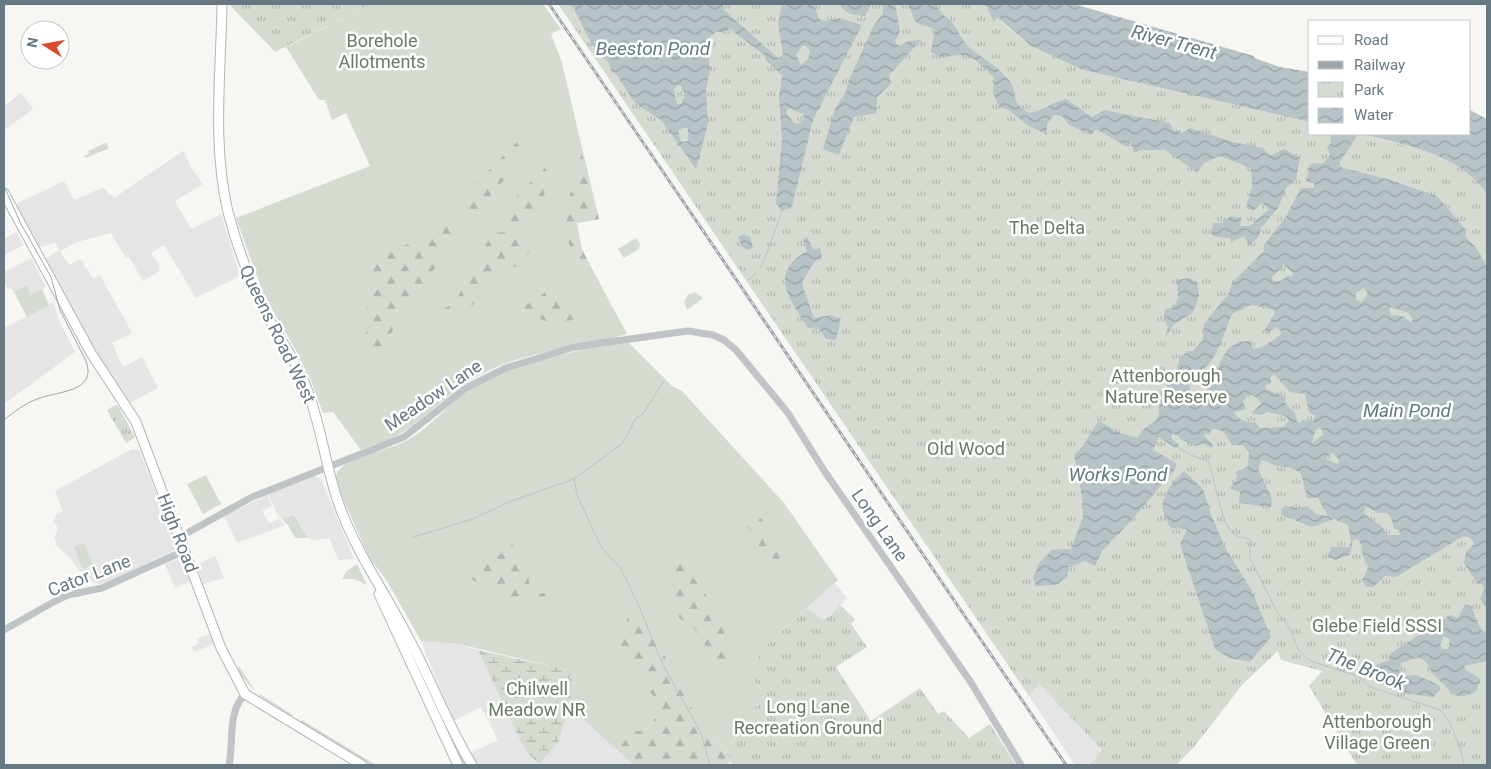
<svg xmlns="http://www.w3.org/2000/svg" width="1491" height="769" viewBox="0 0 1491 769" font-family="Roboto,sans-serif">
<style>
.built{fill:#e4e5e4}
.green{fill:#d6dbd2}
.forest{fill:url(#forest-firs)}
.wetland{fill:url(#wetland-marsh)}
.park{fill:url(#park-tufts)}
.water{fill:url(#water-waves);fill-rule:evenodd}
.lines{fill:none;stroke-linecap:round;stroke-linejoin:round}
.stream{stroke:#b7c3c6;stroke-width:1}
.major-casing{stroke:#b1b6b9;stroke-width:11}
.minor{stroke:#c0c4c7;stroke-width:7}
.major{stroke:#fff;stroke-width:9}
.tram{stroke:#9fa6ab;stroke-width:1}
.rail-casing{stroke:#9fa6ab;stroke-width:3}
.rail{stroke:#fff;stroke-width:1;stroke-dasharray:4;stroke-linecap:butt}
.labels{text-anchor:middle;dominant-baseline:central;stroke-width:5;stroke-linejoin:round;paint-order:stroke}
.park-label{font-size:18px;fill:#6b7a65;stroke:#fff}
.street-label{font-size:18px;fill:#677882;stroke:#fff}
.water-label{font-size:19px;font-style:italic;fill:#63797f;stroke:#fff}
</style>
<defs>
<pattern id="forest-firs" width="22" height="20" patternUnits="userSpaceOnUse" patternTransform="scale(1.25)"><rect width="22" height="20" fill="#d6dbd2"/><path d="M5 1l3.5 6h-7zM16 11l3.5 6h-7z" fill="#b1b6b0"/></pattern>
<pattern id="wetland-marsh" width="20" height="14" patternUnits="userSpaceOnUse" patternTransform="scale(1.25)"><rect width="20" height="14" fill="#d6dbd2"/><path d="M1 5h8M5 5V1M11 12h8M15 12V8" fill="none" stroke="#b1b6b0"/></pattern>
<pattern id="park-tufts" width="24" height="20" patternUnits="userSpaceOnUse" patternTransform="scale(1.25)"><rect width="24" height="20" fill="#d6dbd2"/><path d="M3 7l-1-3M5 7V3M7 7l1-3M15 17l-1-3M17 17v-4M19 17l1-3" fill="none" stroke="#b1b6b0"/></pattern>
<pattern id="water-waves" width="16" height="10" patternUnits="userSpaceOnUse" patternTransform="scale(1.25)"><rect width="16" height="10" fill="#b7c3c6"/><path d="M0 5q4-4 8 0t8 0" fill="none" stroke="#99a3a6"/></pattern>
</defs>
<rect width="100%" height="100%" fill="#f6f6f3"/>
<g class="built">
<polygon points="21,93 33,109 6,129 4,126 4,103 7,104"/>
<polygon points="183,151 192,169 203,184 175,201 191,229 221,214 240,276 196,298 164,245 151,253 160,267 158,268 160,271 143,281 129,257 126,258 111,233 77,242 60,251 69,265 81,259 93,279 100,275 132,333 112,343 123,367 142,357 158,388 130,403 87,341 45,261 45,259 59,250 55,242 39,248 14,205 64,181 74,200 102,188 106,189 109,195 111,194 114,198"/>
<polygon points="16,232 24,245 4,255 4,239"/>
<polygon points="31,258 46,287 31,295 26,285 14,292 11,288 8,289 4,281 4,272"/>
<polygon points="53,302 60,323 75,352 4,404 4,328"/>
<polygon points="132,449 139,450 177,545 175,550 114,579 100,584 88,581 85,571 80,572 71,559 55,544 57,541 54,539 58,528 53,521 56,515 63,511 55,491"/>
<polygon points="314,476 321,479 354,559 339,560 329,538 314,540 308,538 295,515 282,519 277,514 268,494"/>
<polygon points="267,495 272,506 262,511 269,523 280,519 285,525 237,543 224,516"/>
<polygon points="215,556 224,578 203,584 197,565"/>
<polygon points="177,559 183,561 190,581 175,588 165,564"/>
<polygon points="835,583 847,598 830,616 820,619 807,608"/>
<polygon points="210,634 214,644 194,652 192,647 199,643 197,639"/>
<polygon points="421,641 459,644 478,650 520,740 528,754 538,764 558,743 570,707 634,765 477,765 470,753 498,740 481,707 453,721"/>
<polygon points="1039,684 1102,750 1090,763 1092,765 1075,765 1029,696"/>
</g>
<g class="green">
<path d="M372,4H543L561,29L551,34L562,63L599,219L577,223L582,250L627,334C582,347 534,350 490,370C457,385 433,412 403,432C391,440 374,444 361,450L333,412L323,413L311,380L295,349L263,293L236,218L370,166L346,113L332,120L325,100H319L286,47Z"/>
<polygon points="107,142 108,149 85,158 84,156 89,154 88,151"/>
<polygon points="636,238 640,244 639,249 624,258 618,249"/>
<polygon points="26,285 31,295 42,289 49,305 27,317 14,292"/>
<polygon points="695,292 703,298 687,310 684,301 688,295"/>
<path d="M627,341L672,386L682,391L784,503L838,580L774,637L747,672L765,694L728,749L705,734L660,712L645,731L631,732L618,751L570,707L572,671L459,644L421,641L387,581L369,557L341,494L336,475C343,456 388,451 406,441C430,428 448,404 471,389C516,360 575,352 627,341Z"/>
<polygon points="206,475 221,504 203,514 187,484"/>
<polygon points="294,515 308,538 295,538 288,525 282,519"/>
<polygon points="84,543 93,565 83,569 74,547"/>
<polygon points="357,564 367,585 354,579 342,579 347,571"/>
<path d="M239,666L255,691L293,715L291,717C269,703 252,692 238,670Z"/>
<polygon points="420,669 468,765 461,765"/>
<polygon points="302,720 376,765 370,765 300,722"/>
</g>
<g class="forest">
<polygon points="530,135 533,137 505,179 475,215 463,216 454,211 480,179 523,136"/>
<path d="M579,143L599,219L577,223C577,245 588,261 598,280L596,282C589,272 580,264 574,254C554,223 580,176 579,143Z"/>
<path d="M551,163L553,166L534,227L527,226L525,220L519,226L501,220C510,204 519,190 534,180C541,175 543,167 551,163Z"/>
<polygon points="445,221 457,224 463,228 406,309 380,351 371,353 363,347 369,318 365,298 369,284 367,267 374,260 410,243 436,222"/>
<polygon points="506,232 530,243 532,249 517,266 508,269 494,280 481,292 474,304 454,318 439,313 456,300 491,235 494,233"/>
<path d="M555,285C565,292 566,301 577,307L580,319L550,323L541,319L525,317L524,305C537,302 543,292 555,285Z"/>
<path d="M739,507C745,510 752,512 757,515C771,525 792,568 786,584L770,571L756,548L752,532L733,512Z"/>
<path d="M512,544L526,567L531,591L539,594L544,593L548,599L547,608L508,596L462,575L463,571C483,565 497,559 512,544Z"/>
<path d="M678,556L711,602L736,660C712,665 707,646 695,630C688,621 681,623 672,609C677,596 677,588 671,575Z"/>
<polygon points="628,615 644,616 705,734 728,749 725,753 732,760 726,765 634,765 618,751 631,731 645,731 660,712 658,702 641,681 647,677 647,672 641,671 620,648"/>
</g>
<polygon class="wetland" points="478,650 573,671 570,707 558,743 539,764 528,754 520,740"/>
<g class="park">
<polygon points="229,4 372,4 275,52"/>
<polygon points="558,4 984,4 1006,26 1031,46 1083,70 1310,122 1310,134 1362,134 1435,153 1474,176 1487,193 1487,765 1357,765 1309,686 1322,671 1281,660 1278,651 1243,684 1194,747 1176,765 1092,765 1090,764 1102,750 1039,684 1029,696"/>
<polygon points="115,405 118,406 135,437 126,443 107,410"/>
<polygon points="840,605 855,619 851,624 867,647 836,667 871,721 920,688 938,714 944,711 969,738 990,724 1016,765 733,765 730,762 732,760 725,753 765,694 747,672 774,637 807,608 823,619 830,616"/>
</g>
<g class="water">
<path d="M567,4H723L722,8L778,58L783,55L778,24L782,4H814L819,19L826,21L839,18L862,25L813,120L792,207L782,211L776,204L782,139L779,96L782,75L767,62L764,55L730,29L724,32H716L707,39L710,69L706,90L708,124L696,169L662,121L635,103L616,74L611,71C611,61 601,55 595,48C588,40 582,22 575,12V7ZM802,46H806L810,51L808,59L801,65L796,55ZM677,85L681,86L685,95L681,104H677L674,90ZM789,107L799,113H803L804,121L798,124L794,123L786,112ZM683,128H688V141L681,142L678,131Z"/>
<path d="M841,4H871L865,16C855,15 849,15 841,7Z"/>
<polygon points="883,4 895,4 900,31 895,42 899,46 908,41 921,40 889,75 891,84 877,97 877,113 854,117 839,155 823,149 835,109 846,91 849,80 874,25 883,13"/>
<path d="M908,4H936C940,13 944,15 951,21C958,30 963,42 971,49C985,60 996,65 1008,79C1020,93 1007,100 1029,113C1043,111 1052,102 1066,99L1092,117L1104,110L1170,123L1173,130L1182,133L1190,128L1233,142L1263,148L1270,156L1284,149L1300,158L1296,179L1286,188L1278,208L1261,228L1259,237L1250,245L1244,236L1231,242L1230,238L1216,237L1211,234L1213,223H1221L1231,216L1242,218L1240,226H1250L1269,209L1262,203L1253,211L1246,208L1252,186L1251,168L1220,156L1204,163L1197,172L1165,150H1140L1134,153L1131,141L1127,147L1096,129L1091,135L1069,125L1062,116L1054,115L1047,124V135C1041,131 1035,129 1029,126C1018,119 1012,109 999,107L993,93L994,77C973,58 971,50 942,58L931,52L935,29L916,23Z"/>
<polygon points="982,4 1074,4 1254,56 1254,58 1280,67 1310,72 1310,122 1083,70 1031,46 998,18 996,18 994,22 987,7"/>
<path d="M1470,110L1487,119V193C1456,153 1409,146 1362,134H1470Z"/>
<path d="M1331,134H1358L1340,162V167L1391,180L1438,197L1466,230L1465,236L1477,249L1487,267V609L1480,599L1484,590L1483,585L1477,583L1464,563L1466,552L1474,544C1472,538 1469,536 1462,537L1396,577L1385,576L1373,587H1367L1362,580L1369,567L1365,562L1361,549L1362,546L1358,539L1353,540L1350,555L1335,560L1328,556L1331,547H1349L1351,540L1348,525L1334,519L1312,527L1282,515L1281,509L1285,506L1297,508L1308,506L1316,514L1328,516L1318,498H1307L1301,473L1289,467L1277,466L1262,460L1258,469L1271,496L1272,505L1270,507L1239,503L1240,492L1231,489L1230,487L1237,479L1236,472L1248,466L1249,453L1243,445H1232C1227,437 1222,426 1211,430L1210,434L1204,433L1205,437L1213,445L1211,448L1203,444L1196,446L1180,439L1178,435H1175L1173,432L1171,438L1179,445L1175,448L1159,437L1153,450L1176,463V468L1131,521L1102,551L1095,566L1085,561L1067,568L1068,576L1056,585L1036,586L1033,578L1039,563L1052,550L1071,549L1083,517L1082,498L1074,455C1085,446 1090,432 1099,421L1118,432L1137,438L1146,427L1158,419L1160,400C1166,396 1165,391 1167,385C1170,374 1180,369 1179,358L1188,351H1193L1203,340L1204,324L1229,293L1232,283L1264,251V245L1285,218L1301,188H1314V183L1306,181L1310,165L1313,163L1323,164L1330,155L1327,147L1331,143ZM1284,265L1293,273V276H1287L1281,281H1273L1272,277ZM1364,288L1368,293L1362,302H1359L1356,299V293ZM1251,305L1273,309L1275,313L1264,331L1267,334L1276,327L1281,331L1280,335C1275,340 1260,349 1254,349L1249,341C1217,339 1220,382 1200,396C1187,392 1187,383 1193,373C1197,371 1204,370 1207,366C1217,357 1227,327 1232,314ZM1391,307L1409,313L1413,320L1411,322L1402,316L1391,315L1389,310ZM1274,374L1290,392L1305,394L1309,412L1315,416L1314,421L1302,420L1300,423L1297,422L1295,413L1285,403L1286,397L1265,389L1266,385L1271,383L1270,378ZM1249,394L1253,395L1260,401L1261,404L1253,411L1252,414L1263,415L1267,412L1285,416L1289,421L1283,427L1260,428L1255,422C1248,423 1235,419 1234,412L1246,409L1243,401ZM1318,428L1324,430L1325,433L1312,443L1315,432ZM1333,453L1339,460L1337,464L1324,458ZM1366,507L1378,513H1387L1391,517L1394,529L1399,530L1400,535H1387L1381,525L1371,520L1364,512Z"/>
<polygon points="743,234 750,237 753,248 748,250 742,247 738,237"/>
<path d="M807,237L813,249L820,248L822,259L816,260L803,280V287L814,318L831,315L841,319L836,340L826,339L819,329L808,328C790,299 767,274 807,251L803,239Z"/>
<polygon points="1189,278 1197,282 1199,295 1196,306 1191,314 1174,324 1165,338 1168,327 1164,318 1165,309 1173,308 1178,298 1177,280"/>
<path d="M1184,471L1203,489L1212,517L1226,549L1252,591L1271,637L1250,662L1229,658L1215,649L1180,544L1187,529L1171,528C1154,504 1166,489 1184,471Z"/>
<path d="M1465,604L1471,606L1481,630L1487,633V661L1464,666V669L1480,678L1477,690C1468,697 1462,697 1451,694C1447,685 1441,682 1434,675C1428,668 1429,661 1418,657L1401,663L1399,670L1403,676C1407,676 1413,675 1416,675C1419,676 1437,684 1440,686V690L1433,697C1414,694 1373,694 1374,666L1389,660L1391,653L1450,615L1458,618ZM1443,636L1450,639L1448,649H1442L1440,645Z"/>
</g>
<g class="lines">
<g class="stream">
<polyline points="760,268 764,261 782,211"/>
<polyline points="750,279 757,271"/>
<polyline points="747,280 749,279"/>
<path d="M1177,447L1191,455L1208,461C1215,477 1221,528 1235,535C1239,537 1245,538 1250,539V558L1276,610L1289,627L1298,649L1310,661L1358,676L1370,687L1440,710L1450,723L1461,750L1464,765"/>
<polyline points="574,479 577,495 601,547 621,569 638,604 662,663 701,733 710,765"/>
<polyline points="414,537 473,519 509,502 574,479 623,443 636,418 643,414 663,382"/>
</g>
<g class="major-casing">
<g id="major">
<path d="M222,4C221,72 212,145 228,212C238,250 251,285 269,319C281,341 296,361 305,384C322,425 325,469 341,510C358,555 386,594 408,637C431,679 447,724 472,765"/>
<polyline points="4,193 91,353 136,422 221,648 245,694 362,765"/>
<polyline points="379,594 458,765"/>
</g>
</g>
<g class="minor">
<polyline points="180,537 252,497 404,437 466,388 506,368 571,348 601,343 688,331 713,335 724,340 736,350 788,413 825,472 970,681 1021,765"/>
<polyline points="4,630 57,600 68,595 102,588 186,550"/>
<path d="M229,765C234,742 227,712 245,694"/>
</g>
<use href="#major" class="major"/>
<path class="tram" d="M4,186L21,224L51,277L60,310L86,361C98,393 56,391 37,399C24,404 14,412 4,420"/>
<g class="rail-casing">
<polyline id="rail" points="549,4 1066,765"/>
</g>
<use href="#rail" class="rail"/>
</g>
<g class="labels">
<g class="park-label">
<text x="382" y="40">Borehole<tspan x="382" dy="21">Allotments</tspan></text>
<text x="1047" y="227">The Delta</text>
<text x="1166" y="375">Attenborough<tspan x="1166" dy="21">Nature Reserve</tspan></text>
<text x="966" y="448">Old Wood</text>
<text x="1377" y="625">Glebe Field SSSI</text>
<text x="537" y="688">Chilwell<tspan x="537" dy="21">Meadow NR</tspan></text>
<text x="808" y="706">Long Lane<tspan x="808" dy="21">Recreation Ground</tspan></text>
<text x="1377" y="721">Attenborough<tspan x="1377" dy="21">Village Green</tspan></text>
</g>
<g class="street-label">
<text transform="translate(278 334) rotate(64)">Queens Road West</text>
<text transform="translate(433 395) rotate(-34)">Meadow Lane</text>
<text transform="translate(880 525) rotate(55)">Long Lane</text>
<text transform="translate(178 533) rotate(69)">High Road</text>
<text transform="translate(89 575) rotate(-21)">Cator Lane</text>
</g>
<g class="water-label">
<text transform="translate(1174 42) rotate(15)">River Trent</text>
<text x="653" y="48">Beeston Pond</text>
<text x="1407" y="410">Main Pond</text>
<text x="1118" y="474">Works Pond</text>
<text transform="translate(1366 669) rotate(22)">The Brook</text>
</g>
</g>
<rect width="1491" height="769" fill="none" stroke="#677882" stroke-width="10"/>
<rect x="1308" y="20" width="162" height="115" fill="#ffffff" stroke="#c2c9cd"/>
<rect x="1318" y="36" width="25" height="8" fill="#ffffff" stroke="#c2c9cd"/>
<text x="1354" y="45" font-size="15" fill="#677882">Road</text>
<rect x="1318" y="61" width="25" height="8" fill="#9fa6ab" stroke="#c2c9cd"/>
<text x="1354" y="70" font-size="15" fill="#677882">Railway</text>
<rect x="1318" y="82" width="25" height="15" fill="url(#park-tufts)" stroke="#c2c9cd"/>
<text x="1354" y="95" font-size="15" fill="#677882">Park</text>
<rect x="1318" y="108" width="25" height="15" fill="url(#water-waves)" stroke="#c2c9cd"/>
<text x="1354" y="120" font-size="15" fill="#677882">Water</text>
<g transform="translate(45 45) rotate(281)"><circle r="24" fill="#ffffff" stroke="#c2c9cd"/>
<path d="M0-4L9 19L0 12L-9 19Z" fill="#d84b31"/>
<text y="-8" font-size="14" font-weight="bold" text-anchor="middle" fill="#677882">N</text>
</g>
</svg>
